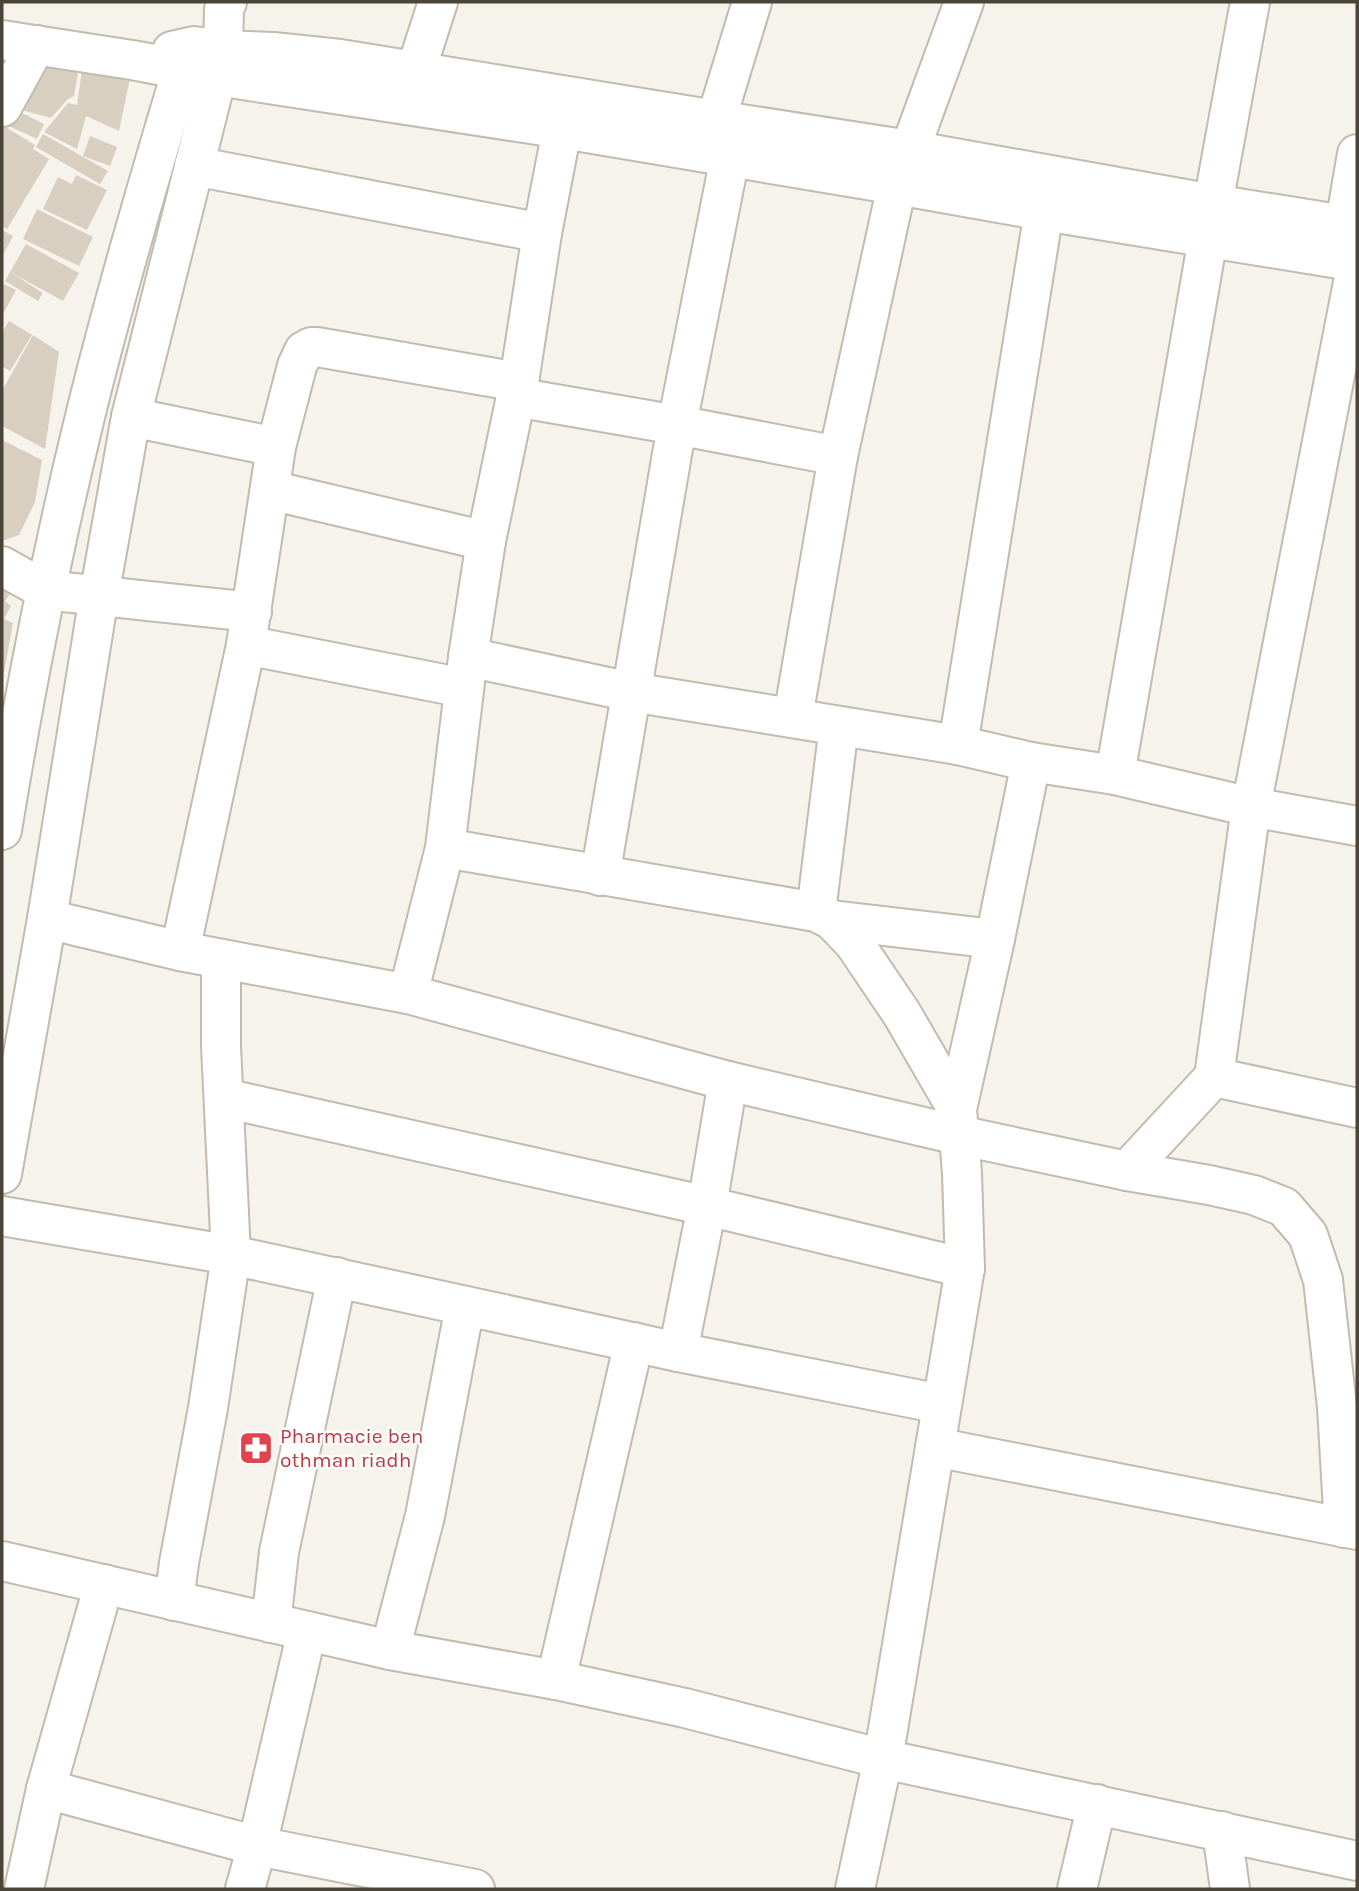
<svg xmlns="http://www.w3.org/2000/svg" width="1359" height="1891" viewBox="0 0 1359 1891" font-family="Karla,sans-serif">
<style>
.building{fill:#d8cfc1}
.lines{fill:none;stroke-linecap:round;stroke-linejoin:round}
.minor-casing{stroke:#c2bbae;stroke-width:42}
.minor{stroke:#fff;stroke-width:38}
.labels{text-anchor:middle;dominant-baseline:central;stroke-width:5;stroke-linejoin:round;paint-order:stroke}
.health-label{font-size:21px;fill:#be3a42;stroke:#fff;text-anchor:start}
</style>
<rect width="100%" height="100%" fill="#f6f3ec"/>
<g class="building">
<polygon points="39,61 80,62 74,96 67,100 51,118 10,107"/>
<polygon points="83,64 130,78 119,131 86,116 77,149 44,132 68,103 77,105"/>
<polygon points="8,106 44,124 37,139 2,123"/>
<polygon points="2,125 35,145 33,149 49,159 7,229 2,226"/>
<polygon points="43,134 108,171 100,184 36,147"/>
<polygon points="90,136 117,147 110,166 83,156"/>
<polygon points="76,175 107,190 87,230 43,209 58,177 72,184"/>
<polygon points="37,209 93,237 79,266 23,239"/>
<polygon points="2,230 13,236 2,257"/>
<polygon points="26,244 79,273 63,301 10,272"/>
<polygon points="10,272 43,293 38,301 5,281"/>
<polygon points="4,284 16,290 2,316 2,287"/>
<polygon points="9,321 32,335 10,371 2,366 2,333"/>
<polygon points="33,335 59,352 45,449 2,426 2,391"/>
<polygon points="2,440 42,460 35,502 19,535 2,541"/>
<polygon points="2,580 15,586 5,601 11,606 4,619 13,623 3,678 2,678"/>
</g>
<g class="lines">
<g class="minor-casing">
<g id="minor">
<polyline points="2,40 132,60 217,76 563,129 897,185 1044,211 1357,262"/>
<polyline points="172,51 194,46 223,50 273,52 340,59 716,120 910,150 1213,204 1357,227"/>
<polyline points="416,70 438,2"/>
<polyline points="2,107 36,45"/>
<polyline points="716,120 752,2"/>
<polyline points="194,166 542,233"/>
<polyline points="1345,224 1357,154"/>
<polyline points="1357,262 1251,807 1214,1077 1357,1108"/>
<polyline points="515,397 677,425 838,456"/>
<polyline points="131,417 276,447"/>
<polyline points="270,490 486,541"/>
<polyline points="2,566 45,590 252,612"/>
<polyline points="246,645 464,688"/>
<polyline points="468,657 631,692 958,745 1031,762 1115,775 1251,807 1357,826"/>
<polyline points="793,717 838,456 897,185 964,2"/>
<polyline points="958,745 1044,211"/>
<polyline points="1031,762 995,939 957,1109 962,1173 965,1268 883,1759 1357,1861"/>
<polyline points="1115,775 1208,238 1213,204 1250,2"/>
<path d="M2,830C24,696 50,561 82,429C111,308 146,189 182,70L193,48"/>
<polyline points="445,848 816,912 832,920 854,943 902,1014 957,1109"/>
<polyline points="600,876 677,425 730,157"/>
<polyline points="816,912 839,726"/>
<polyline points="47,919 180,951 408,994 728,1081 958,1135 1127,1171 1209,1185 1254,1195 1284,1207 1308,1235 1323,1280 1337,1407 1344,1528"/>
<polyline points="832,920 995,939"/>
<polyline points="180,951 246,645 276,447 297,366 304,351 311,347 317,347 519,382"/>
<polyline points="408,994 445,848 468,657 486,541 519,382 542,233 567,104"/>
<polyline points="224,1098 707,1206 965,1268"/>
<polyline points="1127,1171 1214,1077"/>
<polyline points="2,1174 47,919 99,596 131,417 217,76 223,50 224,9 227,2"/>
<polyline points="2,1216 231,1255 678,1352 941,1404"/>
<polyline points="678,1352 707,1206 728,1081"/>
<polyline points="935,1447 1357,1530"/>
<polyline points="2,1561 390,1650 556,1680 685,1708 883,1759 855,1889"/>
<polyline points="174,1601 179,1563 208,1408 231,1255 221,1046 221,959"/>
<polyline points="271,1623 279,1552 337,1277"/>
<polyline points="390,1650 425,1516 465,1306"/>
<polyline points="556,1680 634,1342"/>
<polyline points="46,1789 257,1846 475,1889"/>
<polyline points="1222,1831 1230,1889"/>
<polyline points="24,1889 46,1789 104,1584"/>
<polyline points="245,1889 257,1846 307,1631"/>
<polyline points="1077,1889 1097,1804"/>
</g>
</g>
<use href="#minor" class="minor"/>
</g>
<defs>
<g id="pharmacy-square" transform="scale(1.75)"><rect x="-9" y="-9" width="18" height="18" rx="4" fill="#e0444e" stroke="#fff"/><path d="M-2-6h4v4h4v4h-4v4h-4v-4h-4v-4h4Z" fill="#fff"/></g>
</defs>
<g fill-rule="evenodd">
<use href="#pharmacy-square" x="256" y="1448"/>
</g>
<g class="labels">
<g class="health-label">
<text x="280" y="1436">Pharmacie ben<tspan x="280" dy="24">othman riadh</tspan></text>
</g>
</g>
<rect width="1359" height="1891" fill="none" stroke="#4b4439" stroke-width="7"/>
</svg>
